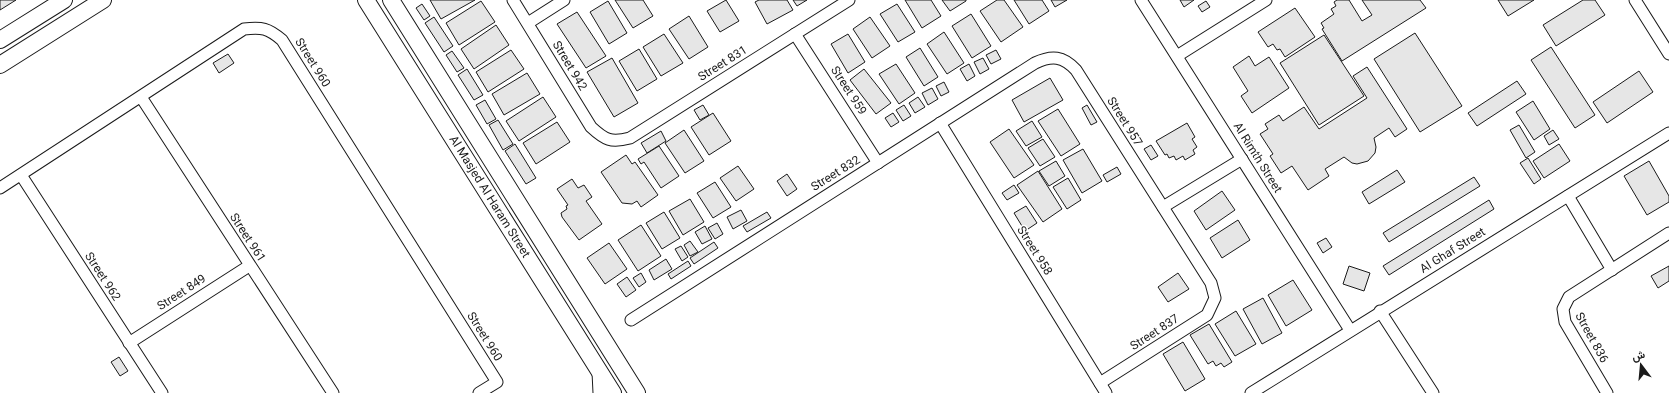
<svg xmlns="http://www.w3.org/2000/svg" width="1669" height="393" viewBox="0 0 1669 393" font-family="Georgia,Vazirmatn,serif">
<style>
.building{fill:#e6e6e6;stroke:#1a1a1a}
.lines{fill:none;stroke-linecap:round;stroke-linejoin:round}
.street-casing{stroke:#1a1a1a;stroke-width:13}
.secondary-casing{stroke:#1a1a1a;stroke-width:18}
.street{stroke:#fff;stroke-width:11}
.secondary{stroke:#fff;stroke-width:16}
.labels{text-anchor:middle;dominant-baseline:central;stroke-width:3;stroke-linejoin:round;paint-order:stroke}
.street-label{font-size:12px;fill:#1a1a1a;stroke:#fff}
</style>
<rect width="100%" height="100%" fill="#fff"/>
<g class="building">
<polygon points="0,0 16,0 0,10"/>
<polygon points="430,0 475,0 441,19"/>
<polygon points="615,0 643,0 653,16 633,28"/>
<polygon points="726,0 739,21 720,32 707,11"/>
<polygon points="759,0 787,0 793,10 767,24 755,2"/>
<polygon points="793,0 807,0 797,6"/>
<polygon points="905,0 931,0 941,16 922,28"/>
<polygon points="942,0 966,0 966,1 950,11"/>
<polygon points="997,0 1004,0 1023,27 1001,42 980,11"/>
<polygon points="1014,0 1042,0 1049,11 1029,24"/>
<polygon points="1051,0 1067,0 1055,7"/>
<polygon points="1180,0 1194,0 1184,7"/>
<polygon points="1337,0 1349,0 1362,21 1372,15 1362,0 1420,0 1426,8 1342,61 1322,29 1324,28 1321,23 1334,14 1331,9 1336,6 1334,2"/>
<polygon points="1498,0 1534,0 1508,16"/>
<polygon points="1583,0 1595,0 1605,15 1556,46 1543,25"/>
<polygon points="481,1 495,22 459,45 446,23"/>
<polygon points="608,1 627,33 609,44 590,12"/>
<polygon points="1206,1 1210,7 1202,12 1198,6"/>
<polygon points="422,4 430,16 424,20 416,8"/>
<polygon points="897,4 915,32 898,42 880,14"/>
<polygon points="1295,8 1315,37 1285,57 1280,49 1277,50 1273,44 1268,47 1258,32"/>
<polygon points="577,12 606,56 586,68 557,24"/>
<polygon points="971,14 991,46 972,58 952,26"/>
<polygon points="689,16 708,47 689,59 669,29"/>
<polygon points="434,17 453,46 444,52 425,23"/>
<polygon points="870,17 890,46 872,58 853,29"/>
<polygon points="496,25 509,45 474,69 461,49"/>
<polygon points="944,32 964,63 947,74 927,44"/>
<polygon points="1415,33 1462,106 1420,132 1374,59"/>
<polygon points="664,34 683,63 661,76 643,47"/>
<polygon points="848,34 865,62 848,73 831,44"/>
<polygon points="1324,35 1364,96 1319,125 1280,63"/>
<polygon points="1551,47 1595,115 1575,128 1531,60"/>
<polygon points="920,48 938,77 924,86 906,57"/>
<polygon points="639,49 657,79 637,91 619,61"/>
<polygon points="511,50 524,69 488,92 476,72"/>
<polygon points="996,50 1001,59 991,64 986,55"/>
<polygon points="452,51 464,68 457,72 446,55"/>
<polygon points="228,54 234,63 219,73 213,63"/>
<polygon points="1249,56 1255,66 1269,57 1289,88 1252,113 1241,96 1248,91 1233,67"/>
<polygon points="612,58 638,103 614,117 587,72"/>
<polygon points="983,58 989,69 980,74 974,62"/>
<polygon points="896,64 915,93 899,104 879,74"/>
<polygon points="969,64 975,76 967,81 960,69"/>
<polygon points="1367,67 1407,129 1395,137 1389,128 1374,138 1376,147 1375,153 1368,161 1357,164 1352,163 1344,157 1325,169 1329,176 1308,190 1292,166 1281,173 1270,156 1273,154 1260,134 1268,129 1265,124 1279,115 1283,121 1304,107 1319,129 1367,98 1353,76"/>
<polygon points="467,69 483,95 474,100 458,75"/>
<polygon points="864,69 891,103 876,114 850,80"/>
<polygon points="1639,71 1653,92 1607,123 1593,102"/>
<polygon points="527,73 540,94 504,115 492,94"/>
<polygon points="1050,78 1063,100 1024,122 1012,100"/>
<polygon points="1517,81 1526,94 1477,126 1468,113"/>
<polygon points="944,82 949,92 941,96 936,86"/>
<polygon points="932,88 938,99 928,105 922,93"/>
<polygon points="543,97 556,117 519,141 506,121"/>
<polygon points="918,97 925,107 915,113 909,103"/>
<polygon points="485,100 496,119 487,124 476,105"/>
<polygon points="1533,101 1550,129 1534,140 1516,112"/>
<polygon points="703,105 709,115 700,120 694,110"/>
<polygon points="904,105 911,116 903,121 896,110"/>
<polygon points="1087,105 1097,122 1091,125 1082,108"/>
<polygon points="1058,109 1080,144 1061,156 1038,121"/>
<polygon points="713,113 731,141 709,155 691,127"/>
<polygon points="893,113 899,122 891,127 885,118"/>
<polygon points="498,120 513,144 503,150 489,125"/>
<polygon points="1032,121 1042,137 1026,146 1016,131"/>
<polygon points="557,122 570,142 536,164 523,143"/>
<polygon points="1187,123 1195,137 1192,139 1197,147 1193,150 1195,154 1185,160 1183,156 1176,160 1174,156 1169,158 1167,154 1165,155 1156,141"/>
<polygon points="1519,125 1535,152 1526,158 1510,130"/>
<polygon points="1009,129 1034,165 1014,178 990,142"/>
<polygon points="684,130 704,161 685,173 665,143"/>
<polygon points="1553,130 1559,139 1549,145 1544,136"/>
<polygon points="661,131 666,141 647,153 641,143"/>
<polygon points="1043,139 1055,157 1040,166 1028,148"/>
<polygon points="515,144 536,178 526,184 505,151"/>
<polygon points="1559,144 1570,161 1544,178 1533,161"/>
<polygon points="1151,145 1158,156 1151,160 1144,149"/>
<polygon points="659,146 679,176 661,188 644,162 641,164 638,159"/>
<polygon points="1083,149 1102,181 1082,193 1063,160"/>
<polygon points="626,155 632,164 635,162 658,195 641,207 637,201 632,204 622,203 601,172"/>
<polygon points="1528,158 1541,179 1534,184 1520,163"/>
<polygon points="1056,161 1065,176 1049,186 1039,171"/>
<polygon points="1649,161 1669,196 1669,202 1647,215 1624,176"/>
<polygon points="738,166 754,189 736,201 720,178"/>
<polygon points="1117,167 1121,174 1107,182 1103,175"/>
<polygon points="1397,170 1405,182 1369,204 1362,192"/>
<polygon points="1038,171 1062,209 1043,222 1017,185"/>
<polygon points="787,174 797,189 787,196 777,181"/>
<polygon points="1474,177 1480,186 1389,242 1383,233"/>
<polygon points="1068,178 1081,200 1067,209 1053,187"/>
<polygon points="572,179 578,188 584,185 592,197 586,201 602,224 579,240 562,217 561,213 567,209 566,206 568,205 557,189"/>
<polygon points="715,182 731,207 713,218 697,193"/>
<polygon points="1014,185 1019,193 1007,200 1002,193"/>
<polygon points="1222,191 1235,210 1206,230 1194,211"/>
<polygon points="690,199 704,222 683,235 669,211"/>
<polygon points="1489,200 1494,209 1389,275 1383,266"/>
<polygon points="1026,206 1037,223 1025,231 1014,213"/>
<polygon points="741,210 747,221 733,229 727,217"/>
<polygon points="664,212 680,238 662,249 646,223"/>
<polygon points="767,212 771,218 747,232 743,226"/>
<polygon points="1238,220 1250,240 1222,258 1210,238"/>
<polygon points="717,223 723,234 715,239 708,228"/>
<polygon points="641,225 661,256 638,271 618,240"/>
<polygon points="705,226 712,239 702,244 695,232"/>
<polygon points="1326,238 1332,247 1323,253 1317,243"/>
<polygon points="690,241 698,252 690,256 684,245"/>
<polygon points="714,242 718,248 694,264 690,258"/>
<polygon points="609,243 627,269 605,284 587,258"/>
<polygon points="681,246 688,257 682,261 675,249"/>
<polygon points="666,259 672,269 654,280 649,270"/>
<polygon points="688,261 691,266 671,279 668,274"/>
<polygon points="1349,266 1370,273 1364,291 1343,284"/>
<polygon points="1669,266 1669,281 1658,288 1651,276"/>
<polygon points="641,273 646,282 639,287 633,278"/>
<polygon points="1178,273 1189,289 1168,302 1158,287"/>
<polygon points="627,277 636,290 626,297 617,284"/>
<polygon points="1293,280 1312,310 1286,326 1268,295"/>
<polygon points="1263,298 1282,333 1262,344 1243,309"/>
<polygon points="1236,311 1256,344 1235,356 1215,324"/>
<polygon points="1209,324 1232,362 1224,367 1221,363 1216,366 1213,361 1208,364 1190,335"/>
<polygon points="1183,342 1205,379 1185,391 1163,354"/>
<polygon points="119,357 128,371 120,376 111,362"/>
</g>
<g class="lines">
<g class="street-casing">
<g id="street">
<path d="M513,0L591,127C605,140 611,143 630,138L849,0"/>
<polyline points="1141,0 1350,330"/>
<polyline points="1635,0 1669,54"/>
<polyline points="528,23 564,0"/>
<polyline points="795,34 878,163"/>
<polyline points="1177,56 1266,0"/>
<polyline points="141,97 333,393"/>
<polyline points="940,123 1106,393"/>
<polyline points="21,175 162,393"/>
<path d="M0,188L244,29C262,27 268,28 282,40L497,382L479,393"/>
<polyline points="1568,196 1612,270"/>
<polyline points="1163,207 1242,159"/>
<polyline points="1380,311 1433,393"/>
<path d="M631,320L1035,63C1052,55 1063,56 1076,70L1211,283L1215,298L1207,315L1100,383"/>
<polyline points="129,343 249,266"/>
<polyline points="598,372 599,393"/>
<polyline points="1251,393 1669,133"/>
<polyline points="1607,393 1565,322 1563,309 1569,297 1669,233"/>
</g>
</g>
<g class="secondary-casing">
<g id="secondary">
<polyline points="366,0 613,393"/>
<polyline points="391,0 637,393"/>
<polyline points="0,40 64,0"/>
<polyline points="0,65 103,0"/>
</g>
</g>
<use href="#street" class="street"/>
<use href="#secondary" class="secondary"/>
</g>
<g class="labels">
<g class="street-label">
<text transform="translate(312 63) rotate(58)">Street 960</text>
<text transform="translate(723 64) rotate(-32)">Street 831</text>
<text transform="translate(569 66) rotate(59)">Street 942</text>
<text transform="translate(848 91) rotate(57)">Street 959</text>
<text transform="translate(1124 122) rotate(58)">Street 957</text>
<text transform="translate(1257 158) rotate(58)">Al Rimth Street</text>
<text transform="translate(836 174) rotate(-32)">Street 832</text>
<text transform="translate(489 197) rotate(58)">Al Masjed Al Haram Street</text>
<text transform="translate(247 238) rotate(57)">Street 961</text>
<text transform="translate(1034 251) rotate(58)">Street 958</text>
<text transform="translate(1453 251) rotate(-32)">Al Ghaf Street</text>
<text transform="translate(102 277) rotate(57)">Street 962</text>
<text transform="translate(182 293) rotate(-33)">Street 849</text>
<text transform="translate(1155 333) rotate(-33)">Street 837</text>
<text transform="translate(484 337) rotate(58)">Street 960</text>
<text transform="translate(1591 338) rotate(61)">Street 836</text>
</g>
</g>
<g transform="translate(1641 365) rotate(344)" stroke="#ffffff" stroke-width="3" paint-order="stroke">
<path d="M0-3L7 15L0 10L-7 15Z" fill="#1a1a1a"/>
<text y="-6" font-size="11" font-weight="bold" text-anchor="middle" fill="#1a1a1a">ش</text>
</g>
</svg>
